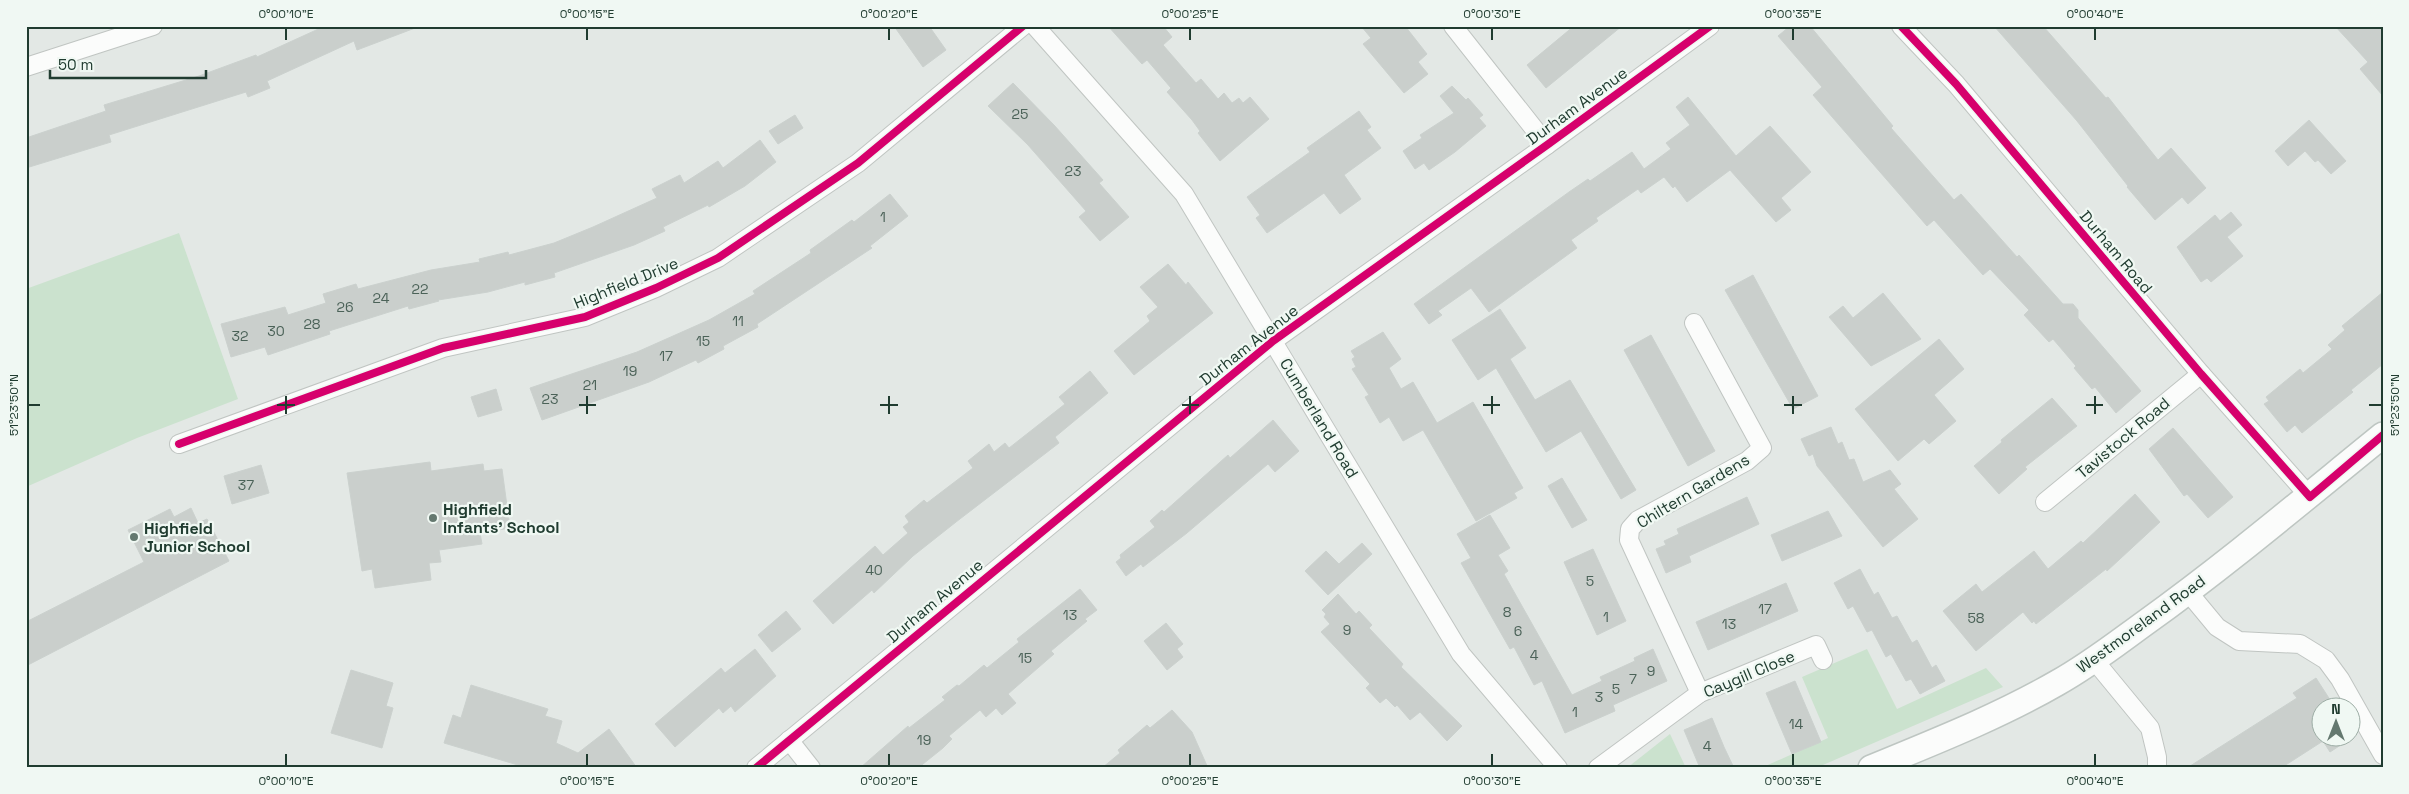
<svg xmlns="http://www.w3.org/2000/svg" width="2409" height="794" viewBox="0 0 2409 794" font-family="'Space Grotesk',sans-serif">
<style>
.green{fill:#cbe2ce}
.building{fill:#cacfcc;stroke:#cbd1ce}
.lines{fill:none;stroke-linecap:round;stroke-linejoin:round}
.minor-casing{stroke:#c0c5c2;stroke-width:20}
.secondary-casing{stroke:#bec6c2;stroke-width:28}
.minor{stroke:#fbfcfb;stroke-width:18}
.secondary{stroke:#fbfcfb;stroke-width:25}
.cycleway-casing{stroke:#f0f8f3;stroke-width:11}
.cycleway{stroke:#d6006c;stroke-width:8}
.ticks{fill:none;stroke:#203c30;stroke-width:2}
.poi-dot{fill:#64786f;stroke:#f0f8f3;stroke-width:2}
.labels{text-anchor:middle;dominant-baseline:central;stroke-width:4.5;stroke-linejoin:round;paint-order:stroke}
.number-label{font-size:14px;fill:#4b6258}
.street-label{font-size:16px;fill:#203c30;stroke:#f0f8f3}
.poi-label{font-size:16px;font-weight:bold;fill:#203c30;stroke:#f0f8f3;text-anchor:start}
.neatline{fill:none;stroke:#203c30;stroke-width:2}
.ticks-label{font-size:12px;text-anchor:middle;fill:#203c30}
</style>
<rect width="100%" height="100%" fill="#e3e8e5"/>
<g class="green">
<polygon points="179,233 238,399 137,438 26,487 26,289"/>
<polygon points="1867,649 1897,709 1986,668 2003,687 1816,768 1761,768 1828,738 1802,677"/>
<polygon points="1670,734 1686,768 1627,768"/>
</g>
<g class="building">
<polygon points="325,26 414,26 415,28 357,50 354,41 267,81 270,88 248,97 246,92 179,113 109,135 111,142 26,168 26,138 106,111 104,105 199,76 256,55 257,57"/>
<polygon points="894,26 929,26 946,50 923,67"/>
<polygon points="1108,26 1163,26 1172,37 1163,45 1196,83 1201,79 1218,99 1224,93 1232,103 1239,98 1243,103 1250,97 1269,119 1220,161 1198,133 1200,131 1192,120 1167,92 1171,88 1147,60 1142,64"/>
<polygon points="1361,26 1405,26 1427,54 1418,62 1428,74 1404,93 1363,44 1371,38"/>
<polygon points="1574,26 1622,26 1546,88 1527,65"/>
<polygon points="1790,26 1810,26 1893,126 1891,128 1954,200 1961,194 2017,257 2019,255 2063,304 2073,304 2078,310 2078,318 2141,391 2116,413 2095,387 2092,389 2074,368 2076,366 2053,339 2049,342 2024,315 2029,310 1990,269 1983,275 1934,220 1927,226 1813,95 1822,87 1778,36"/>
<polygon points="1994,26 2043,26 2106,98 2108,97 2158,160 2171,148 2206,188 2188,204 2182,197 2155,220 2127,187 2128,186 2077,121"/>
<polygon points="2335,26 2383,26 2383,96 2360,69 2368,62"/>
<polygon points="1013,83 1054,125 1103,180 1099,183 1129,217 1100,241 1079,217 1086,211 1028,145 988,106"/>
<polygon points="1452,86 1466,100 1468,98 1483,115 1479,118 1486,126 1455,152 1429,170 1424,163 1415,169 1403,151 1422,138 1420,135 1454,113 1440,96"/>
<polygon points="1688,97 1736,156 1770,126 1811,172 1781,198 1791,210 1776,222 1730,170 1687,202 1675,186 1673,188 1664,177 1641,193 1638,189 1596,218 1598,221 1571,240 1577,248 1489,312 1471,288 1438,311 1442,315 1429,324 1414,304 1569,192 1588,179 1590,181 1632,152 1644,169 1671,149 1666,143 1690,125 1676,107"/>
<polygon points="1359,111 1371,127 1367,130 1381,148 1344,175 1361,199 1340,214 1324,193 1267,233 1256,218 1260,215 1247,197 1310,152 1307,148"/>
<polygon points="795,115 803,128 778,144 769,131"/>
<polygon points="2309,120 2346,161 2331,174 2318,160 2315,162 2305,151 2288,166 2275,151"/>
<polygon points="760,140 776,162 745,186 709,207 708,205 663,227 665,231 634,245 554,273 555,277 525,285 525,282 488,292 438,300 439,301 409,309 408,306 329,331 330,334 268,355 265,347 231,357 221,324 285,307 288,315 326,303 323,294 356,284 358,289 431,270 480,262 479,259 508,252 509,255 554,243 593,227 657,198 652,189 680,175 684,183 718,161 723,168"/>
<polygon points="890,194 908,216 870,246 872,248 757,324 758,327 723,346 724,349 698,363 696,360 649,382 542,420 530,388 637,352 709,320 755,294 753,291 811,253 810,250 852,220 854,222"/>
<polygon points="2231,212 2242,225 2227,237 2243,256 2211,282 2207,278 2201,282 2177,247 2215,215 2220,221"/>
<polygon points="1168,264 1186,285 1188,282 1213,313 1134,375 1114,351 1150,321 1147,316 1158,307 1140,287"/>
<polygon points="1753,275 1818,396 1793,409 1725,290"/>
<polygon points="2383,292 2383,364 2351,390 2353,392 2302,433 2295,425 2287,432 2264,404 2269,401 2266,397 2300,369 2303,373 2332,349 2328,345 2345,330 2342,326"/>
<polygon points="1883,293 1921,339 1871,366 1829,317 1843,306 1853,318"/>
<polygon points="1500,309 1526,348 1510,359 1535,400 1570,380 1636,490 1621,499 1581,431 1546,452 1496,368 1478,380 1452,340"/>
<polygon points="1383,332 1401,359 1389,368 1401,389 1413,382 1437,423 1473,402 1523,488 1514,493 1517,498 1476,521 1423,430 1403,441 1389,417 1380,423 1365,397 1369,395 1352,369 1356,367 1352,359 1355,357 1351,351"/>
<polygon points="1651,335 1715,451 1688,466 1624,350"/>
<polygon points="1939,339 1964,369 1934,395 1956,421 1929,444 1924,439 1898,461 1855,409"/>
<polygon points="1090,371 1108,393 1055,437 1059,443 956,522 913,556 874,593 872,590 833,624 813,601 875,546 883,555 908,533 903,527 909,522 905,516 924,500 927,503 973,468 968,461 989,444 994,452 1005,443 1009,448 1065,404 1059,397"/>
<polygon points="496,389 502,410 478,417 471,397"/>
<polygon points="2052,398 2077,426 2025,467 2027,469 1999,494 1974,466 2002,442 2001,440"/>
<polygon points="1273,420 1299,451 1275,472 1268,464 1187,533 1143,567 1141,564 1126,576 1116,562 1121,558 1120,555 1155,527 1150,521 1162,510 1164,512 1228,455 1230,458"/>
<polygon points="1831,427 1838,444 1842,442 1849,460 1854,459 1863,482 1890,470 1901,484 1894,489 1918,519 1883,547 1817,466 1813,454 1809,456 1801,439"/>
<polygon points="2173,428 2233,497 2208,518 2187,494 2184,496 2149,449"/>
<polygon points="430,462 431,471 483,464 484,471 502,469 510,528 480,533 482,544 439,550 441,562 429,563 431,580 375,588 372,569 362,571 347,473"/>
<polygon points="261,465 269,493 232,504 224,476"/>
<polygon points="1562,478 1587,520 1572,528 1548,486"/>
<polygon points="2135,494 2160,522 2107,571 2106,569 2036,624 2034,621 2032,623 2023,612 1976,651 1943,611 1976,584 1982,592 2034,551 2048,569 2081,541 2083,543"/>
<polygon points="1747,497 1759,524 1689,556 1691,562 1666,573 1656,549 1666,545 1664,541 1679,534 1677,529"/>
<polygon points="191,508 198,523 207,519 229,561 26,666 26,622 144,562 128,530 170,509 174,517"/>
<polygon points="1828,511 1842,536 1782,561 1771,535"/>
<polygon points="1490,515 1510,548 1498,555 1508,571 1504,574 1572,695 1602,681 1600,677 1635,661 1634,658 1653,649 1667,681 1613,705 1615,711 1565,733 1542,681 1534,685 1514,647 1510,649 1461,563 1471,558 1457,534"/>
<polygon points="1362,543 1372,554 1328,595 1305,571 1326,551 1339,564"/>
<polygon points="1593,549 1626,621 1597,635 1564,562"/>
<polygon points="1860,569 1874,595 1878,592 1892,618 1897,616 1912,643 1917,640 1932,668 1936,665 1945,681 1920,694 1911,679 1906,681 1891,654 1886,657 1872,630 1867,632 1853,606 1848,609 1834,583"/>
<polygon points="1786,583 1798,611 1708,650 1696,622"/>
<polygon points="1080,589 1097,610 1085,619 1087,621 1051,651 1054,654 1008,694 1016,703 1002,715 996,708 986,717 980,710 949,736 952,739 943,748 918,768 860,768 908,726 909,728 945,700 942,697 957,685 959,686 984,665 987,668 1019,642 1017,639"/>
<polygon points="1338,594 1356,614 1359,611 1372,625 1369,628 1403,664 1401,667 1462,726 1447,741 1420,712 1410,720 1397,705 1395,707 1386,698 1380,703 1366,688 1370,684 1321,632 1330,624 1324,617 1326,614 1322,610"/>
<polygon points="786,611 801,629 772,652 758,635"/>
<polygon points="1166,623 1183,644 1177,649 1183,657 1167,670 1144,641"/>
<polygon points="755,649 776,676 735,712 731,706 723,713 719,708 675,747 655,724 721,668 725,673"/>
<polygon points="351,670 393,683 386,706 393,708 382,748 331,733"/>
<polygon points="2316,678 2334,706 2322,706 2322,736 2352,736 2352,734 2353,737 2330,752 2323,741 2281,768 2187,768 2297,698 2293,693"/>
<polygon points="1795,681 1821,742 1792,754 1766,693"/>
<polygon points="471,685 548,709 545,716 562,721 556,743 578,753 609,729 637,768 528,768 444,743 453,715 461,718"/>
<polygon points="1172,710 1192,732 1208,768 1102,768 1120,753 1118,750 1147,725 1150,728"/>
<polygon points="1712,718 1724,747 1734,768 1700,768 1684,730"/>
</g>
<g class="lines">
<g class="minor-casing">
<g id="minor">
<polyline points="1035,26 1184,194 1461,654 1558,768"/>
<polyline points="1453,26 1547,145"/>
<polyline points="1901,26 1956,84 2201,374 2310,497"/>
<polyline points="26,67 153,26"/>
<polyline points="1694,323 1762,448 1747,461 1638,520 1630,529 1629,540 1700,693"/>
<polyline points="179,444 443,348 585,317 656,288 718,258 858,163 1023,26"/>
<polyline points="2045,502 2201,374"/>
<polyline points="2188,592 2217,627 2239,641 2300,644 2326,660 2340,679 2383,755"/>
<polyline points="2094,660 2150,728 2157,757 2157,768"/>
<polyline points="789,740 811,768"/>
<polyline points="756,768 1273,341 1547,145 1710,26"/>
<polyline points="1598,768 1700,693 1816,645 1823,660"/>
</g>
</g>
<g class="secondary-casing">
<path id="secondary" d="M1871,768C1934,742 1998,717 2057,683C2088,666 2116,644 2145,623C2227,564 2304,499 2383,435"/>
</g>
<use href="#minor" class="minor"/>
<use href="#secondary" class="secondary"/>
<g class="cycleway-casing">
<g id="cycleway">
<polyline points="1901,26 1956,84 2201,374 2310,497 2383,435"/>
<polyline points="179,444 443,348 585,317 656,288 718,258 858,163 1023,26"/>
<polyline points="756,768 1273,341 1547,145 1710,26"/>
</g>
</g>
<use href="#cycleway" class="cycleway"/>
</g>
<path class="ticks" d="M286,28V40M587,28V40M889,28V40M1190,28V40M1492,28V40M1793,28V40M2095,28V40M286,396V414M587,396V414M889,396V414M1190,396V414M1492,396V414M1793,396V414M2095,396V414M28,405H40M277,405H295M579,405H596M880,405H898M1182,405H1199M1483,405H1500M1784,405H1802M2086,405H2103M2369,405H2382M286,754V766M587,754V766M889,754V766M1190,754V766M1492,754V766M1793,754V766M2095,754V766"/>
<g class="poi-dot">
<circle cx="433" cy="518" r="5"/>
<circle cx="134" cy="537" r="5"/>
</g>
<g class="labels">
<g class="number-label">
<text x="1020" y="114">25</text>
<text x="1073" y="171">23</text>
<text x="883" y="217">1</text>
<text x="420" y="289">22</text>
<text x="381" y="298">24</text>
<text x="345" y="307">26</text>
<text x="738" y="321">11</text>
<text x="312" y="324">28</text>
<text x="276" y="331">30</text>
<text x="240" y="336">32</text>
<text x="703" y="341">15</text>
<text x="666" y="356">17</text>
<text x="630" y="371">19</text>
<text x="590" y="385">21</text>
<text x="550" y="399">23</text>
<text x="246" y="485">37</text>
<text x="874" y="570">40</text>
<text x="1590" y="581">5</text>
<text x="1765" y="609">17</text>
<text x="1507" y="612">8</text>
<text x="1070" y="615">13</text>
<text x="1606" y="617">1</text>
<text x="1976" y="618">58</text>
<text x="1729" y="624">13</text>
<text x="1347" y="630">9</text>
<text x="1518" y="631">6</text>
<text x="1534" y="655">4</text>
<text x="1025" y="658">15</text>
<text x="1651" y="671">9</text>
<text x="1633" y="679">7</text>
<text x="1616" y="689">5</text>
<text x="1599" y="697">3</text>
<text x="1575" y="712">1</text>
<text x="1796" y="724">14</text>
<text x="924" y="740">19</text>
<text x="1707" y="746">4</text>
</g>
<g class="street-label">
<text transform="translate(1577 106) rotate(-36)">Durham Avenue</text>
<text transform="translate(2116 252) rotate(50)">Durham Road</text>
<text transform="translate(626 283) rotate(-22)">Highfield Drive</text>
<text transform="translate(1249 345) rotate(-38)">Durham Avenue</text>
<text transform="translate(1319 418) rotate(59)">Cumberland Road</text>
<text transform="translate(2123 438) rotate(-40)">Tavistock Road</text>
<text transform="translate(1693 491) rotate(-31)">Chiltern Gardens</text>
<text transform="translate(935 601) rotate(-40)">Durham Avenue</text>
<text transform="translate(2141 624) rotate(-36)">Westmoreland Road</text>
<text transform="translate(1749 674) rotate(-23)">Caygill Close</text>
</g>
<g class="poi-label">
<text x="443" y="509">Highfield<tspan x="443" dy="18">Infants' School</tspan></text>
<text x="144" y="528">Highfield<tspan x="144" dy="18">Junior School</tspan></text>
</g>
</g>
<rect width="2409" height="794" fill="none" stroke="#f0f8f3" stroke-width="55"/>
<g transform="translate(2336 722)"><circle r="24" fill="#f0f8f3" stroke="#9dada5"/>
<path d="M0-4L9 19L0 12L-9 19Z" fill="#64786f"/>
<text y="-8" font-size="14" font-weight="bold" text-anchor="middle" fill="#203c30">N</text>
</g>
<path d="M50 70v8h156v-8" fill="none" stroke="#203c30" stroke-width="2.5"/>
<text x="58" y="70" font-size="15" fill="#203c30" stroke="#f0f8f3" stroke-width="4" paint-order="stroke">50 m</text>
<rect x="28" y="28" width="2354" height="738" class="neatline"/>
<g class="ticks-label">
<text x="286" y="18">0°00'10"E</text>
<text x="587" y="18">0°00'15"E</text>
<text x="889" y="18">0°00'20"E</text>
<text x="1190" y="18">0°00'25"E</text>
<text x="1492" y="18">0°00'30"E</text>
<text x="1793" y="18">0°00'35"E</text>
<text x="2095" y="18">0°00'40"E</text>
<text transform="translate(14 405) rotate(-90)" y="4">51°23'50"N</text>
<text transform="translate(2395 405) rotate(-90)" y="4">51°23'50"N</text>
<text x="286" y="785">0°00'10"E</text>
<text x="587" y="785">0°00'15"E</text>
<text x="889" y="785">0°00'20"E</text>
<text x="1190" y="785">0°00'25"E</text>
<text x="1492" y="785">0°00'30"E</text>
<text x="1793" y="785">0°00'35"E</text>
<text x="2095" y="785">0°00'40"E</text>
</g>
</svg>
